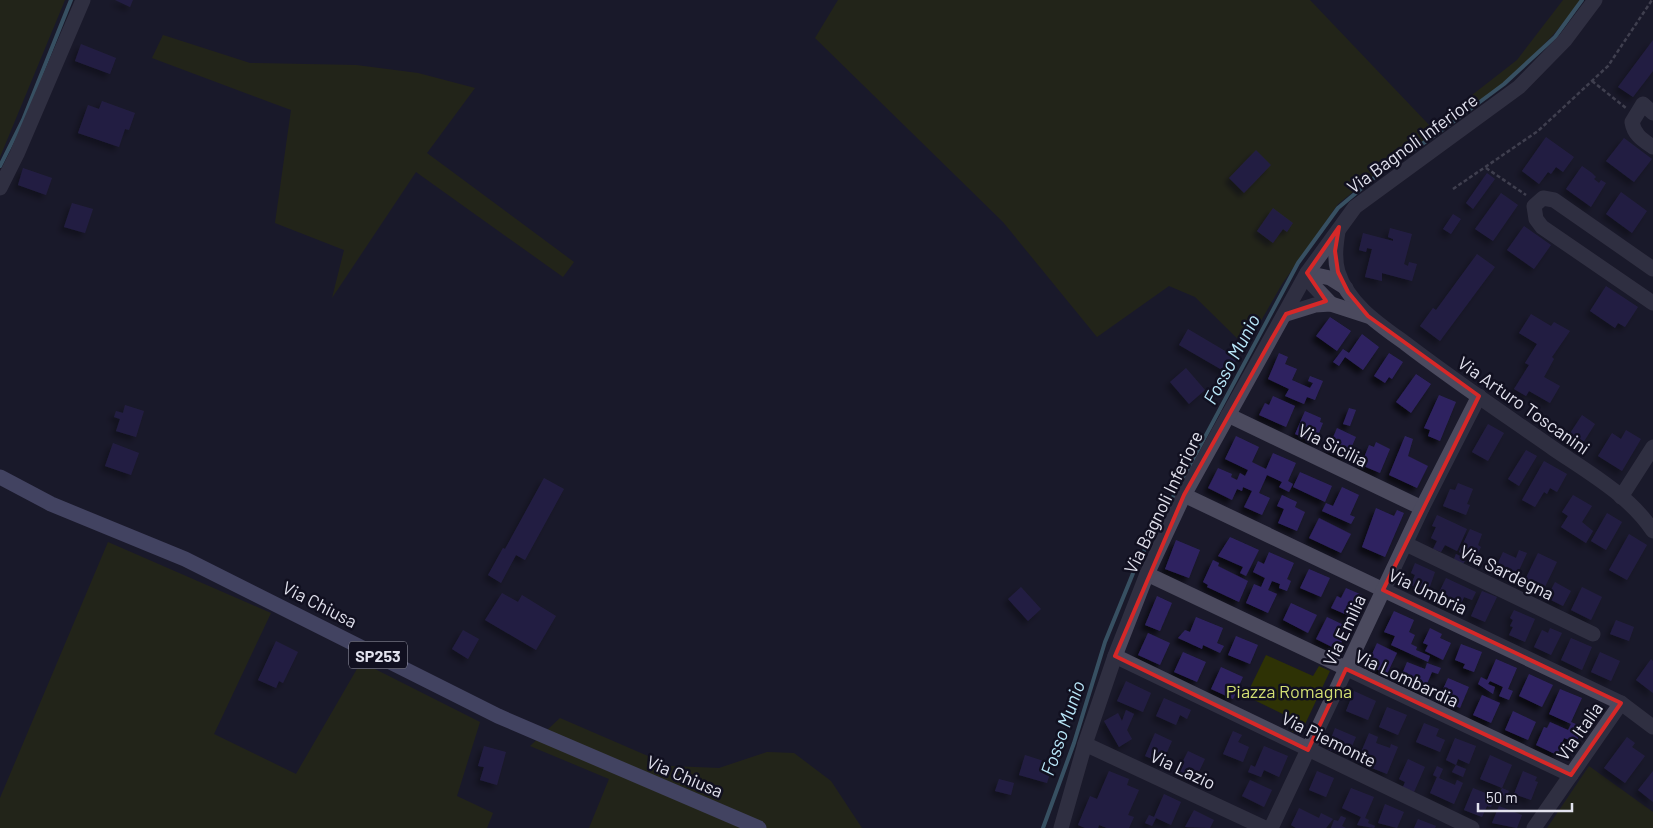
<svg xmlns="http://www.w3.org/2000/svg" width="1653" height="828" viewBox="0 0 1653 828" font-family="Barlow,sans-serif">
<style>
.green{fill:#2e3205}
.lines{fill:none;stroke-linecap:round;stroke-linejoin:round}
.stream{stroke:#5c92a7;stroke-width:4}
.building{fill:#2f2461;filter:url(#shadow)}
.path{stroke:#6e6d7c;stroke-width:2.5;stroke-dasharray:4 2.5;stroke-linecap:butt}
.minor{stroke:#4b4a5e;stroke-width:15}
.major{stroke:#7475a5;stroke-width:15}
.marked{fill:none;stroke:#d62828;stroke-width:4;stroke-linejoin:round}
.labels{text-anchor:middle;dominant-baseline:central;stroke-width:5;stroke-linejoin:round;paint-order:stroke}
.shield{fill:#111020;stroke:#a3a3b0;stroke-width:1}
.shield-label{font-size:16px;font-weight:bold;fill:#e2e2ee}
.street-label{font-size:18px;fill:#e2e2ee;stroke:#111020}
.park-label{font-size:18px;fill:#d3df73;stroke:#111020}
.water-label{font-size:19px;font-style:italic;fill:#b9e7f9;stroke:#111020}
</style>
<defs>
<filter id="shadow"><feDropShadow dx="-4.5" dy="4.5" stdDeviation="2.5" flood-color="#0009"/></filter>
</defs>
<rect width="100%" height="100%" fill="#1a192a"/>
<g class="green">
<polygon points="0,0 65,0 0,157"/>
<polygon points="838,0 1310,0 1431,127 1517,60 1563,0 1582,0 1553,35 1512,77 1467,114 1413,149 1398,156 1338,204 1282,284 1246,347 1195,297 1169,286 1097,337 1003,222 815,38"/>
<polygon points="163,35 250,63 356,65 418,73 475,88 427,153 574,262 563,277 416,172 332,298 344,250 275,223 291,110 152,58"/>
<polygon points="108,542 271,613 214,734 296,774 361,662 480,722 457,796 493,813 487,828 0,828 0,798"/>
<polygon points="1266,655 1313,676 1319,666 1330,671 1300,735 1289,730 1293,719 1246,696"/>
<polygon points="560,718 671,766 719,768 767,752 794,753 831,781 862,828 589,828 609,779 530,746"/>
<polygon points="1589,766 1653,812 1653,828 1547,828"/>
</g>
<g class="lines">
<g class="stream">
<polyline points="0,166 23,120 71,0"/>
<polyline points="1043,828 1074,743 1105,642 1136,566 1298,263 1338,208 1381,172 1438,133 1504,84 1555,37 1582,0"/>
</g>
</g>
<g class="building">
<polygon points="115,0 133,0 130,7"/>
<polygon points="1653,40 1653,71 1633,97 1618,87"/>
<polygon points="81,44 116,58 110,74 75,61"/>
<polygon points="102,101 135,113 129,130 125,129 119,147 78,133 88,105 99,109"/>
<polygon points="1546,137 1574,157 1563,172 1556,167 1551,174 1548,172 1539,184 1522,171"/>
<polygon points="1624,138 1652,159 1634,182 1606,161"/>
<polygon points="1256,150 1271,165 1244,193 1229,178"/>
<polygon points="1582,166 1592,173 1596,177 1594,179 1599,183 1601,180 1606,183 1591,207 1566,189"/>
<polygon points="23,168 52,178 46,195 18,185"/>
<polygon points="1487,173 1495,179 1473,209 1466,203"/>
<polygon points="1621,192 1647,211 1632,233 1606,214"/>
<polygon points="1501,193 1518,205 1493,241 1475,229"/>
<polygon points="72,203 93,209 85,233 64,227"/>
<polygon points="1273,208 1293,223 1287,232 1283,229 1273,243 1257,231"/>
<polygon points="1453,214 1461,219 1451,234 1443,229"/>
<polygon points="1524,226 1551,245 1534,269 1507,250"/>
<polygon points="1390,228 1412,234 1404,264 1408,266 1409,262 1417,264 1412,281 1382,273 1382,281 1365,277 1372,249 1367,248 1366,252 1359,250 1363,233 1393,241 1393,239 1388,237"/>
<polygon points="1477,254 1495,267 1440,341 1420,326 1433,308 1436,310"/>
<polygon points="1606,286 1638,307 1625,327 1618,323 1615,328 1590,311"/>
<polygon points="1531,314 1551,326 1554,322 1570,331 1552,357 1554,359 1544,377 1560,386 1550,403 1529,391 1526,396 1514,389 1529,365 1525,363 1537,344 1519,333"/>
<polygon points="1330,317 1351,331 1337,351 1316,336"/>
<polygon points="1188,329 1237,358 1229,374 1179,345"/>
<polygon points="1362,334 1379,347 1363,370 1345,357 1339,366 1333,362 1343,349 1349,353"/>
<polygon points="1279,353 1288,357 1285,364 1297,369 1292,380 1310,388 1313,383 1308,381 1310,376 1323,381 1315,400 1307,397 1304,404 1285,396 1289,389 1268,379"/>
<polygon points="1389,353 1403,362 1392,379 1389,377 1385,383 1374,376"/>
<polygon points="1186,368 1205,390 1189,404 1170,382"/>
<polygon points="1416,374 1431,384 1411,413 1396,402"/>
<polygon points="1439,395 1456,402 1440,441 1428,436 1430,430 1424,428"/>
<polygon points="1273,396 1295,406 1286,427 1259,415 1265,403 1269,405"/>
<polygon points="125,405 144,411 136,437 116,431 120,419 114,417 116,411 123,413"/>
<polygon points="1349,408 1356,410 1350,426 1343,424"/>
<polygon points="1305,411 1321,418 1320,422 1323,423 1315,443 1295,434"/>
<polygon points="1582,415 1595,424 1581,446 1567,438"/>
<polygon points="1488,424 1504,433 1488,461 1472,452"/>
<polygon points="1337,428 1356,437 1347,457 1328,449"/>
<polygon points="1626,430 1641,439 1622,471 1598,456 1612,433 1621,439"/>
<polygon points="1236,436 1259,447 1252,462 1266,469 1273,453 1296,463 1288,481 1293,484 1289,492 1279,487 1282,482 1267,475 1259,493 1270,498 1262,515 1244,507 1252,491 1243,487 1242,491 1237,489 1232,500 1208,488 1218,468 1232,474 1231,477 1237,480 1240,473 1245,476 1248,470 1225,459"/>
<polygon points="1405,436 1413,439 1408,456 1428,466 1417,488 1389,475"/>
<polygon points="1376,442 1390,449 1380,473 1361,465 1369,445 1374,447"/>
<polygon points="113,443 139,453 131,475 105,466"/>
<polygon points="1526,450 1537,456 1519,486 1508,479"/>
<polygon points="1544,461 1567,474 1557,492 1550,488 1547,494 1544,492 1535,507 1522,500"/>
<polygon points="1300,472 1332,486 1325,502 1293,487"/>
<polygon points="544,478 564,489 525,560 516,555 501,583 488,575 503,548 505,549"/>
<polygon points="1458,483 1473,489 1467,504 1470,505 1466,515 1443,506 1450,489 1455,490"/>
<polygon points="1342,487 1359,495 1350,515 1355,517 1351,524 1322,511 1326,503 1333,506"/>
<polygon points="1282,495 1297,502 1295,507 1305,512 1297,531 1278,523 1284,509 1277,506"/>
<polygon points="1573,495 1592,506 1582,522 1593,531 1586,543 1561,527 1568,516 1562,512"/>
<polygon points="1376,508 1394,516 1397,510 1404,513 1385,557 1362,547"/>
<polygon points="1607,513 1622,522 1606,550 1591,541"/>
<polygon points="1437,515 1467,529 1457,551 1445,545 1441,552 1433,549 1437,541 1431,538 1436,527 1432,526"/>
<polygon points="1319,518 1351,534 1341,553 1309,538"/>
<polygon points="1470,529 1482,534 1478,545 1481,547 1475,559 1459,552"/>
<polygon points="1629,534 1647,545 1627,580 1609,570"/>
<polygon points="1230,537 1259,550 1246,576 1240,573 1243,567 1218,556"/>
<polygon points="1176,540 1200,550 1189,578 1165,569"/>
<polygon points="1519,550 1527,553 1515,579 1496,567 1503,552 1516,558"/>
<polygon points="1269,552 1294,563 1287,579 1291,581 1287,591 1279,588 1280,584 1272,581 1268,590 1277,594 1268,613 1246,603 1254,584 1261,587 1265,578 1253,572 1258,561 1264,564"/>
<polygon points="1538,553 1557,562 1541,595 1522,586"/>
<polygon points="1456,554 1466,559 1463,564 1454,559"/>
<polygon points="1213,560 1219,563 1218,566 1248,581 1239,602 1207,587 1208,585 1203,582"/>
<polygon points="1415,563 1435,572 1428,592 1411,585 1415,575 1411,573"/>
<polygon points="1309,569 1330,578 1321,597 1300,588"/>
<polygon points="1446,578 1476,592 1472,600 1464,597 1458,611 1435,601"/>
<polygon points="1555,582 1571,591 1563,606 1547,598"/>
<polygon points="1021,587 1041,609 1028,621 1008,599"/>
<polygon points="1582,587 1602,597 1591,620 1571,610"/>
<polygon points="1346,588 1362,595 1354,618 1331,608 1337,596 1341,598"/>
<polygon points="1482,591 1497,597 1485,622 1471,616"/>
<polygon points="502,593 518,602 522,595 556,616 536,650 485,620"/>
<polygon points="1157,596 1172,603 1160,631 1145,625"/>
<polygon points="1291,603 1317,615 1308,633 1283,620"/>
<polygon points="1514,610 1535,619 1525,642 1509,635 1513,627 1510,626 1513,620 1510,618"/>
<polygon points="1394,611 1414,620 1409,632 1415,635 1411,644 1417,647 1416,650 1430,656 1428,662 1391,645 1395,636 1384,632"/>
<polygon points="1196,617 1223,628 1217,643 1224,646 1220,653 1203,645 1202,649 1178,638 1185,630 1190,632"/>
<polygon points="1327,617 1352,629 1346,640 1343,639 1338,650 1316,639"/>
<polygon points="1616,620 1634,627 1629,641 1610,634"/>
<polygon points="1430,628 1442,634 1440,638 1451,643 1443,660 1425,651 1428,645 1423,643"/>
<polygon points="1550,628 1562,633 1551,655 1534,647 1542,630 1548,633"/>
<polygon points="463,630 479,639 468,659 452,649"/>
<polygon points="1148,633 1170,643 1160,665 1138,655"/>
<polygon points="1236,636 1258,645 1250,664 1228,655"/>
<polygon points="1571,638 1592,647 1582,670 1561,660"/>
<polygon points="276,641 298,652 283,683 279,681 276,688 258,680"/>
<polygon points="1377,643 1397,653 1387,674 1367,665"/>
<polygon points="1461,644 1482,652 1474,672 1463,668 1465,664 1455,660"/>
<polygon points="1183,652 1206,662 1197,682 1174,672"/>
<polygon points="1600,652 1620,661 1611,681 1591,672"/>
<polygon points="1496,659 1517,668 1508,689 1513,691 1509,700 1499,696 1503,687 1490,681 1488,684 1495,687 1493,694 1478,684 1481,677 1487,680"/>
<polygon points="1651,659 1653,661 1653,693 1636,680"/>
<polygon points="1407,662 1425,669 1427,663 1441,668 1438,674 1432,672 1424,691 1399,681"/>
<polygon points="1221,667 1243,677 1233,699 1211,689"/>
<polygon points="1529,674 1553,685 1542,707 1519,696"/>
<polygon points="1448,678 1469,687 1460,708 1439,698"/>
<polygon points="1126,681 1151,693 1143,712 1117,701"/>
<polygon points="1560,689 1582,698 1571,722 1583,727 1576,743 1564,738 1557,755 1536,745 1544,727 1547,728 1550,722 1568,730 1571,724 1549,714"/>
<polygon points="1354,691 1376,701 1368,720 1346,711"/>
<polygon points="1482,695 1500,703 1491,723 1473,715"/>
<polygon points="1164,698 1191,710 1187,719 1180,715 1176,725 1156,716"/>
<polygon points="1387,707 1407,715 1398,735 1379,727"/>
<polygon points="1126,710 1134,714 1127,730 1132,739 1119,747 1104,721 1118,713 1122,721"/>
<polygon points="1513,711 1536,722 1528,740 1505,730"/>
<polygon points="1424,723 1439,729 1436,736 1445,740 1440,752 1416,742"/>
<polygon points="1335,728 1356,737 1349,753 1339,749 1338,753 1327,749"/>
<polygon points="1233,731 1242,735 1238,742 1249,747 1243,762 1223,754"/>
<polygon points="1155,733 1172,741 1162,763 1145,756"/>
<polygon points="1369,733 1378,737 1376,743 1390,748 1391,744 1398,747 1387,774 1357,762"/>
<polygon points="1627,737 1635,743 1632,747 1645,756 1625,783 1604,768"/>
<polygon points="1455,738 1476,746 1469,764 1458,759 1456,765 1446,760"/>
<polygon points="484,746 506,752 497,785 480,780 484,767 478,766"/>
<polygon points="1264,746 1288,756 1279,777 1264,770 1261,777 1248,772 1251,765 1255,767"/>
<polygon points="1188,751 1205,759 1195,780 1178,771"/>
<polygon points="1025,755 1053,764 1047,783 1019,775"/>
<polygon points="1490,755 1512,765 1502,788 1480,779"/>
<polygon points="1408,759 1425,767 1414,792 1403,787 1405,782 1399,779"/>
<polygon points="1456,765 1466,769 1463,777 1452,772"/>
<polygon points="1437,766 1443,769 1439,778 1455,785 1457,780 1463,783 1454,804 1430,793 1437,777 1433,775"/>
<polygon points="1109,771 1129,779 1127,785 1139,790 1128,815 1134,817 1129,828 1107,828 1099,825 1098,828 1085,828 1078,825 1090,796 1097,799"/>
<polygon points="1317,771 1334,778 1326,797 1309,790"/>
<polygon points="1523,771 1537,777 1535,781 1538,782 1531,800 1514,794"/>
<polygon points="1653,771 1653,802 1638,790"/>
<polygon points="999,779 1014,783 1011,795 995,791"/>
<polygon points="1250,780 1272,790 1264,807 1242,796"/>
<polygon points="1351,788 1374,797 1365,818 1369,820 1368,823 1375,826 1374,828 1357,825 1361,817 1342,808"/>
<polygon points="1473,788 1495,797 1491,807 1487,806 1482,817 1464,810"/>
<polygon points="1502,788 1509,791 1506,797 1499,794"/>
<polygon points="1164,794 1181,802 1171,825 1156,818 1152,826 1145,823 1149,815 1154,817"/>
<polygon points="1385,804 1404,812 1397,828 1378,823"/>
<polygon points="1499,806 1522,815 1517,828 1492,823"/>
<polygon points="1299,808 1319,818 1321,813 1333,819 1326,828 1296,828 1291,825"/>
<polygon points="1194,810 1214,820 1210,828 1185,827"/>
<polygon points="1341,816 1346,818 1342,826 1346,828 1331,828 1334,820 1338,821"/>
<polygon points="1418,819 1436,826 1435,828 1414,828"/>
</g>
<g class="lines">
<g class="path">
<polyline points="1592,81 1626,108"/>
<polyline points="1486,168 1526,195"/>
<polyline points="1453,189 1538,131 1608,66 1652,0"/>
</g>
<g class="minor">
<path d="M1653,113L1643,104L1632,122C1634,135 1643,140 1653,147"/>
<polyline points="0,188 17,154 83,0"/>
<path d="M1338,231C1336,244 1334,258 1338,272C1348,304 1380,325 1405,343C1453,380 1504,414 1554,449C1588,472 1630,496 1653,531"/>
<polyline points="1653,269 1554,200 1543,198 1534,206 1536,219 1542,227 1653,303"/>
<polyline points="1331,304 1313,285 1307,273 1330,278 1346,288"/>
<polyline points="1286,314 1315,305 1331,304 1368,316"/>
<polyline points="1228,415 1422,508"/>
<polyline points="1184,495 1621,703 1653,727"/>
<polyline points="1621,497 1653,447"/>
<polyline points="1406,544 1593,634"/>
<polyline points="1147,574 1571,775"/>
<polyline points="1115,656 1472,828"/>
<polyline points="1085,744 1265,828"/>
<polyline points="1061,828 1085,744 1115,656 1147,574 1184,495 1307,273 1355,207 1519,87 1565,40 1595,0"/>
<polyline points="1271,828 1422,508 1479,396"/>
<polyline points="1534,828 1621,703"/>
</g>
<polyline class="major" points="0,477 51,504 185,559 498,716 759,828"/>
</g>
<path d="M0 0H1653V828H0ZM1339,227L1335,251L1338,272L1348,292L1368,316L1479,396L1383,590L1621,703L1571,775L1346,669L1308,750L1115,656L1184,495L1271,340L1286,314L1326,301L1307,273Z" fill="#1a192a" fill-opacity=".55" fill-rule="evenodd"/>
<path class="marked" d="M1339,227L1335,251L1338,272L1348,292L1368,316L1479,396L1383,590L1621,703L1571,775L1346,669L1308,750L1115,656L1184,495L1271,340L1286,314L1326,301L1307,273Z"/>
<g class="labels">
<rect class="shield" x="349" y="641.5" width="58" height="27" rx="4"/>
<g class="shield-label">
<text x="378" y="655">SP253</text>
</g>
<g class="street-label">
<text transform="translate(1412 143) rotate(-36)">Via Bagnoli Inferiore</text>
<text transform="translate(1524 405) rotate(35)">Via Arturo Toscanini</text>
<text transform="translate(1333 445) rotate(26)">Via Sicilia</text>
<text transform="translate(1163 502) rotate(-64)">Via Bagnoli Inferiore</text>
<text transform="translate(1507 572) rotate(26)">Via Sardegna</text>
<text transform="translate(1428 591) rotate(25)">Via Umbria</text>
<text transform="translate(320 604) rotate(27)">Via Chiusa</text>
<text transform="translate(1344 630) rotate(-65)">Via Emilia</text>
<text transform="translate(1407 678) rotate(25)">Via Lombardia</text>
<text transform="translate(1579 731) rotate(-55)">Via Italia</text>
<text transform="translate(1329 739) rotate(26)">Via Piemonte</text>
<text transform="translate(1183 769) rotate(25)">Via Lazio</text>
<text transform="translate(685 776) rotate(23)">Via Chiusa</text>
</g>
<g class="park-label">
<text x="1289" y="691">Piazza Romagna</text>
</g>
<g class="water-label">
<text transform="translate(1231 359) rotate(-62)">Fosso Munio</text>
<text transform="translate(1062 728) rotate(-71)">Fosso Munio</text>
</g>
</g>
<path d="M1478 803v8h94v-8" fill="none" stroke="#e2e2ee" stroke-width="2.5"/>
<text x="1486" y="803" font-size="15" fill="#e2e2ee" stroke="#111020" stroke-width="4" paint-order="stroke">50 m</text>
</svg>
